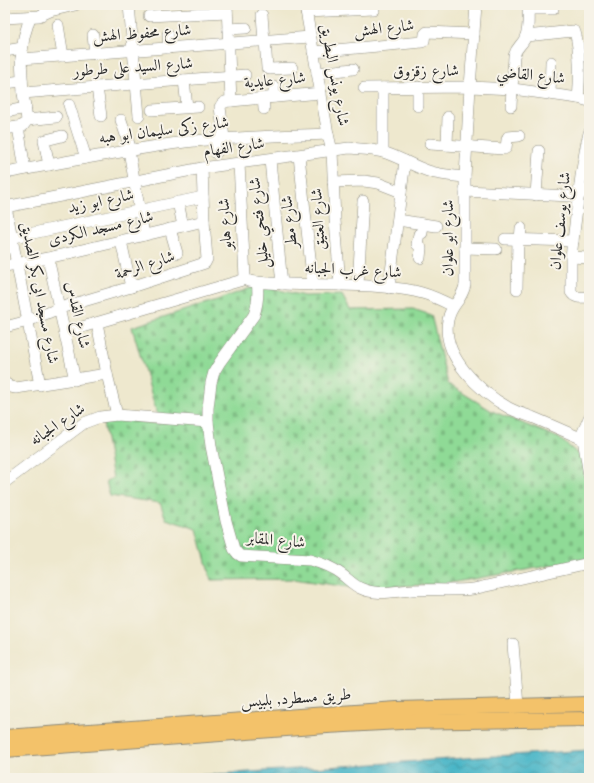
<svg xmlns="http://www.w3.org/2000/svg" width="594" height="783" viewBox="0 0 594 783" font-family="'Old Standard TT',Amiri,serif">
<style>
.cemetery{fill:url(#cemetery-stones);stroke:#5d8260}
.water{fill:url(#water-waves);stroke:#3a7079}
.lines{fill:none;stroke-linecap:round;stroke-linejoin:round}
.minor-casing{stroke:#8c8a7c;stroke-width:12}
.major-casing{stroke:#8c8a7c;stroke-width:16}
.minor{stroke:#fff;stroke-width:11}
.major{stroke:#f3c26a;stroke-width:14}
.labels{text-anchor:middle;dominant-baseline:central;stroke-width:4;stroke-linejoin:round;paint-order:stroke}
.street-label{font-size:16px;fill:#2b2b2b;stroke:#f7f3e8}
</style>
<defs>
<pattern id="cemetery-stones" width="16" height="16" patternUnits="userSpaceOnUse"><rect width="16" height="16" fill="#8fda96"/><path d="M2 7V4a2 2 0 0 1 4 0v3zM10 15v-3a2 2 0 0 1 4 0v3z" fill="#7cbb81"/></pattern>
<pattern id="water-waves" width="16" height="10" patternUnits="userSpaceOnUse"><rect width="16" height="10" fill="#4ab6c7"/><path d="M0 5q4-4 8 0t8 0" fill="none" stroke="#3e94a2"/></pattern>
</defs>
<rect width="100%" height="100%" fill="#f7f3e8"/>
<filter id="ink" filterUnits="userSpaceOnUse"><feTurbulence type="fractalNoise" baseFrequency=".025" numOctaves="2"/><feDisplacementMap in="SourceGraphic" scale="8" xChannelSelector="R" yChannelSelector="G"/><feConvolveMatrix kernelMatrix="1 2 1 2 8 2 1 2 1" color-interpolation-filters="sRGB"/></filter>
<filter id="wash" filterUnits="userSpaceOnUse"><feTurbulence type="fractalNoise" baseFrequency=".012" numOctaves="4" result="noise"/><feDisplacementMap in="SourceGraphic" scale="16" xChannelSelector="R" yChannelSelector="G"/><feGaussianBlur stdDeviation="0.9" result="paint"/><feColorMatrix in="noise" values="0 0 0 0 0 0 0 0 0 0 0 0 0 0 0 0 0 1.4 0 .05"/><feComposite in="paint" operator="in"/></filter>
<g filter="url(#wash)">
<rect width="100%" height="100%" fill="#eee8ce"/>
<polygon class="cemetery" points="259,285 304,296 342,295 350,310 413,309 431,315 448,384 492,411 559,438 583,458 589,503 589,559 444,584 355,588 294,579 211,580 197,529 166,519 160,503 110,496 106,481 113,478 102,417 160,424 132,327 217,300"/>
<polygon class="water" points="589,750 589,778 157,778"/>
</g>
<g filter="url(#ink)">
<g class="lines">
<g class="minor-casing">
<g id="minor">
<polyline points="129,5 139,116"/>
<polyline points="305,5 328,134 332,151 335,220 340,285"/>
<path d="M476,5L470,87L465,177V285C464,290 462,294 459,299C454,306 450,310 448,320C441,356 480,392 509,408C516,412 524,414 532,417C549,424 566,432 583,439"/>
<polyline points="528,9 553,9"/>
<polyline points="306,12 374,9"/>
<polyline points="262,15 264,41"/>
<polyline points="149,16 227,12"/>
<polyline points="5,18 39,16 50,11 75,5"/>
<polyline points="58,25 63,56"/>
<polyline points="228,29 246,28"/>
<polyline points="168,34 169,48"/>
<polyline points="93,35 95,54"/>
<path d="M526,36L573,31L575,32C580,48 580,80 578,98"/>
<polyline points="265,40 267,68 270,69 292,68"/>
<polyline points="5,51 22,48"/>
<polyline points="313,52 422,42 424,41 425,34 427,32 474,34"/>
<polyline points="21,59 310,37"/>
<polyline points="317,73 353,69"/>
<polyline points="184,80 187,107"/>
<polyline points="5,83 22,81"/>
<polyline points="97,87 101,116"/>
<polyline points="274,87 274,97"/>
<polyline points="418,87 418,106"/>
<polyline points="364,88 470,87 513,89 578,98 589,101"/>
<polyline points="23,93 245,75"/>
<polyline points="550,94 551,62"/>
<polyline points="263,98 264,109"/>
<polyline points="231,101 321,93"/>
<polyline points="69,105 86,158"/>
<path d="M511,106L514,56C517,46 520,47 524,40C530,30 528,16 528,5"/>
<polyline points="152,110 198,107"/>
<polyline points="5,112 26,108"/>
<polyline points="27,120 56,117"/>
<polyline points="121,120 131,150"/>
<polyline points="18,127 25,169"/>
<polyline points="5,129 23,126 26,122 27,120 23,93 21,59 24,37 30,17"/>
<path d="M589,133L586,146L581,176L571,257V292C575,299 582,297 589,297"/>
<path d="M224,138L220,107C222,102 226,101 231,101L227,5"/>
<polyline points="214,139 216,153"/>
<polyline points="430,144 504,149 506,148 507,140 508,137 519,136"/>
<polyline points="447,145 448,117"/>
<polyline points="129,151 144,235"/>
<polyline points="383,152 383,88"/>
<polyline points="299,156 313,285"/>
<polyline points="270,160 282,284"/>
<path d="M239,164L245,277L248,281C292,287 338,283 383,287C396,288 409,289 422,293C433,296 443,301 453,306"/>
<polyline points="49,165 44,141 46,140 62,136"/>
<path d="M5,173C65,162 125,150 185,142C233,137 280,136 328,134"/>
<polyline points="333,182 364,181 378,183 401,192"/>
<polyline points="465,191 570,196 579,195 589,189"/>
<polyline points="536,195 539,151"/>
<polyline points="178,202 183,226"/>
<path d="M5,207L202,168L349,148C360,149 372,149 383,152C399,157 413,166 428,171C440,175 453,176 465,177"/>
<polyline points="6,207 40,385"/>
<polyline points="398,220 436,226"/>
<polyline points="170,229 177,253"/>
<polyline points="5,239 203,197"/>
<polyline points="505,239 573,241"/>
<polyline points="520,240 521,228"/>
<polyline points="121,241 131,287"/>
<polyline points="465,248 496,249"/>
<polyline points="571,257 589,258"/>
<polyline points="48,258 75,380"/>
<polyline points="420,258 421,248 417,244 419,234 422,233 423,224"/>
<polyline points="5,266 48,258 204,221"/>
<path d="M257,282C259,294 258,303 254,315L220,362L214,372L211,383L208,408V422L211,446L226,521L234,549L238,554L241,556L310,560C321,563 332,567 341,574C347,578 353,585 360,588C377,596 394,591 412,590C432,589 452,591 473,589L589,563"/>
<polyline points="358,285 363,201"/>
<polyline points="389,288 405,161"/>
<polyline points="517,289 518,239"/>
<polyline points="97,323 107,374 117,415"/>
<polyline points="5,327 28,321 60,308 131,287 205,263 207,259 204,221 202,168"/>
<polyline points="65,332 246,279"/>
<polyline points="5,383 11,387 16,388 107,374"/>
<polyline points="589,418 583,432 583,439 589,475"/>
<polyline points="5,482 84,423 100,417 117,415 208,422"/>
<polyline points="513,644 518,706"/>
</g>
</g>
<g class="major-casing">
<g id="major">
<polyline points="5,737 397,709 589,704"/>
<polyline points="5,750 327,726 401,722 589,719"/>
</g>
</g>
<use href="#minor" class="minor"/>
<use href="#major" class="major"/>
</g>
</g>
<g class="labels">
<g class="street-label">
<text transform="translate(384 29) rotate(-6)">شارع الهش</text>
<text transform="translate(142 34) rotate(-4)">شارع محفوظ الهش</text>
<text transform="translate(133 68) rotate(-4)">شارع السيد على طرطور</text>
<text transform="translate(426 72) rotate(-1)">شارع زقزوق</text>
<text transform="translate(334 75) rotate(80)">شارع يونس البطريق</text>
<text transform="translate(531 76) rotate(6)">شارع القاضي</text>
<text transform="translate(275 81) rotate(-5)">شارع عايدية</text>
<text transform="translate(164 131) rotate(-7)">شارع زكى سليمان ابو هبه</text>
<text transform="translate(234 148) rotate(-8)">شارع الفهام</text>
<text transform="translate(101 202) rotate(-12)">شارع ابو زيد</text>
<text transform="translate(319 219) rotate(-93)">شارع العتيق</text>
<text transform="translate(561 221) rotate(-84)">شارع يوسف علوان</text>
<text transform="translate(290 222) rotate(-96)">شارع مطر</text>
<text transform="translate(260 223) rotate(-96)">شارع فتحي خليل</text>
<text transform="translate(226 224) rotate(-93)">شارع هابو</text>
<text transform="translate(101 229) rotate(-13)">شارع مسجد الكردى</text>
<text transform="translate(449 238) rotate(-90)">شارع ابو علوان</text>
<text transform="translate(145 266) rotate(-18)">شارع الرحمة</text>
<text transform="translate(353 271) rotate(3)">شارع غرب الجبانه</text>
<text transform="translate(39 293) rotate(79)">شارع مسجد ابى بكر الصديق</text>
<text transform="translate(77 315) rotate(78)">شارع القدس</text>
<text transform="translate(58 425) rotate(-34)">شارع الجبانه</text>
<text transform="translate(276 541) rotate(5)">شارع المقابر</text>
<text transform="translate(296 699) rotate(-4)">طريق مسطرد, بلبيس</text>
</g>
</g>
<rect width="594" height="783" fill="none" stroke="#f7f3e8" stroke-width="20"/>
</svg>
